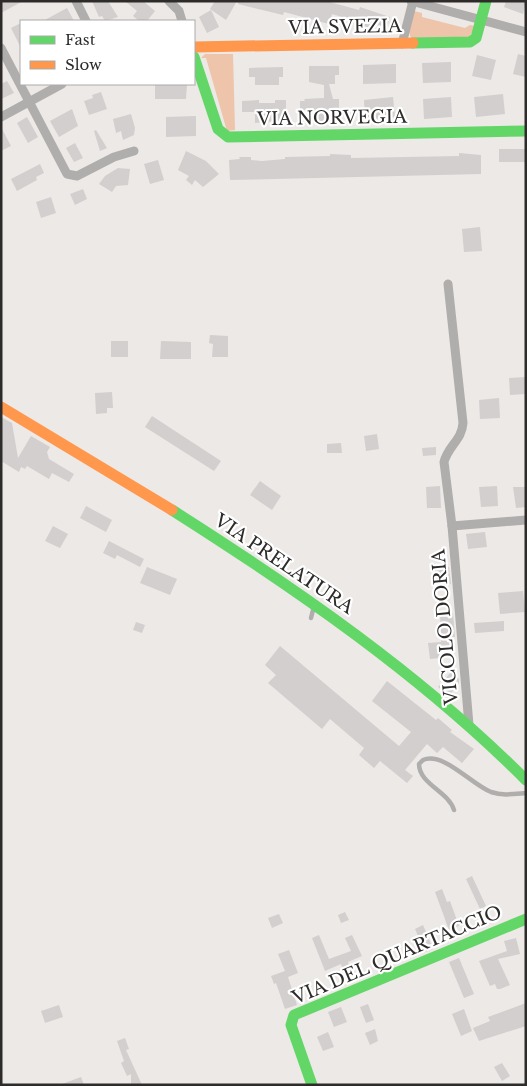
<svg xmlns="http://www.w3.org/2000/svg" width="527" height="1086" viewBox="0 0 527 1086" font-family="'Libre Baskerville',serif">
<style>
.green{fill:#eec4aa}
.building{fill:#d2cfce}
.lines{fill:none;stroke-linecap:round;stroke-linejoin:round}
.lane{stroke:#b0aead;stroke-width:4.5}
.street{stroke:#b0aead;stroke-width:9}
.fast{stroke:#63d668;stroke-width:11}
.slow{stroke:#ff974d;stroke-width:11}
.labels{text-anchor:middle;dominant-baseline:central;stroke-width:4.5;stroke-linejoin:round;paint-order:stroke}
.street-label{font-size:18px;fill:#2e2c2b;stroke:#fff}
</style>
<rect width="100%" height="100%" fill="#ece9e7"/>
<g class="green">
<polygon points="414,11 422,13 422,17 465,28 470,25 475,26 469,38 411,38 409,32"/>
<polygon points="205,54 233,54 235,130 227,131 206,58 201,58"/>
</g>
<g class="building">
<polygon points="1,1 23,1 1,13"/>
<polygon points="92,1 108,1 118,17 105,21 102,16 99,17"/>
<polygon points="125,1 143,1 155,11 147,21 139,21 133,16 137,11"/>
<polygon points="215,1 237,1 226,20 210,9"/>
<polygon points="238,1 326,1 359,10 360,7 390,17 387,27 375,24 374,29 355,25 356,21 332,14 329,24 284,12 283,15 238,4"/>
<polygon points="506,1 526,1 523,14 504,7"/>
<polygon points="67,8 74,21 43,21"/>
<polygon points="211,10 219,27 207,33 199,17"/>
<polygon points="21,23 21,48 11,28"/>
<polygon points="518,54 526,56 526,77 513,74"/>
<polygon points="477,55 496,60 491,80 472,76"/>
<polygon points="451,62 451,82 423,83 422,63"/>
<polygon points="396,64 396,83 363,84 363,65"/>
<polygon points="309,66 339,66 339,75 335,75 335,84 329,84 333,99 339,99 339,111 334,111 335,121 307,122 307,110 300,110 300,101 305,101 304,99 324,98 324,85 309,82"/>
<polygon points="283,67 283,77 279,77 279,85 255,85 255,77 249,77 249,68"/>
<polygon points="7,81 14,93 1,99 1,84"/>
<polygon points="155,84 187,84 186,99 155,99"/>
<polygon points="101,92 107,109 89,115 84,101 93,98 92,95"/>
<polygon points="503,94 505,114 476,117 474,97"/>
<polygon points="393,97 395,117 365,120 364,100"/>
<polygon points="451,97 452,117 424,119 423,99"/>
<polygon points="259,100 259,103 275,103 275,100 286,100 286,120 255,123 255,112 242,112 242,101"/>
<polygon points="72,109 78,126 59,137 50,121"/>
<polygon points="131,114 135,128 134,135 123,140 121,131 116,133 113,119"/>
<polygon points="196,116 196,136 166,137 166,117"/>
<polygon points="27,117 38,137 28,143 17,123"/>
<polygon points="1,127 11,146 1,151"/>
<polygon points="96,130 107,148 100,151 94,131"/>
<polygon points="75,143 83,158 74,162 66,148"/>
<rect x="499" y="149" width="27" height="13"/>
<polygon points="186,151 206,161 219,174 203,187 195,180 192,185 186,180 189,176 178,170"/>
<polygon points="459,153 481,155 481,174 230,180 229,160 240,159 239,157 251,157 251,160 262,161 285,159 285,157 330,156 330,154 351,155 351,158 459,156"/>
<polygon points="158,160 164,180 150,184 144,164"/>
<polygon points="40,164 44,173 36,177 37,180 17,191 11,179"/>
<polygon points="118,168 130,169 128,185 116,186 112,192 99,184 105,176"/>
<polygon points="83,189 87,199 75,205 70,194"/>
<polygon points="51,197 56,213 41,218 36,202"/>
<polygon points="480,227 482,251 464,252 462,229"/>
<polygon points="210,335 228,336 228,357 212,357 213,344 209,343"/>
<rect x="111" y="341" width="17" height="16"/>
<polygon points="161,341 191,342 191,359 160,359"/>
<polygon points="526,377 526,394 510,395 509,378"/>
<polygon points="112,392 113,408 107,408 107,413 96,414 95,393"/>
<polygon points="499,398 500,418 480,419 479,400"/>
<polygon points="152,416 221,461 214,471 145,427"/>
<polygon points="1,417 12,423 18,458 31,436 50,447 47,452 49,459 74,474 69,482 52,473 49,479 27,466 25,469 21,467 19,472 1,461"/>
<polygon points="377,434 379,449 366,451 364,436"/>
<polygon points="341,443 342,453 327,453 327,444"/>
<polygon points="436,447 436,455 423,456 422,448"/>
<polygon points="260,481 281,496 272,510 250,495"/>
<polygon points="440,486 441,508 427,508 426,487"/>
<polygon points="497,486 498,506 481,507 479,487"/>
<polygon points="513,487 526,487 526,507 516,508"/>
<polygon points="86,506 112,520 106,532 80,518"/>
<polygon points="53,526 68,534 60,548 45,541"/>
<polygon points="485,532 487,547 468,549 466,534"/>
<polygon points="109,541 144,559 140,567 117,555 115,559 103,553"/>
<polygon points="147,567 177,579 170,595 140,583"/>
<polygon points="449,567 451,584 436,586 434,569"/>
<polygon points="523,591 525,612 500,614 498,593"/>
<polygon points="453,613 455,637 449,637 451,657 430,659 428,643 441,642 440,614"/>
<polygon points="504,621 504,631 475,633 474,623"/>
<polygon points="136,622 145,625 142,633 133,630"/>
<polygon points="280,646 399,746 411,732 372,701 387,681 436,720 438,718 452,730 450,732 474,749 462,763 443,747 437,753 427,744 405,770 413,776 407,783 380,761 374,768 359,755 364,748 330,719 322,729 268,683 276,675 265,665"/>
<polygon points="451,672 459,679 459,683 449,696 438,687"/>
<polygon points="472,876 486,906 480,909 466,879"/>
<polygon points="442,889 447,902 450,901 459,926 449,930 435,892"/>
<polygon points="345,912 349,920 341,923 338,915"/>
<polygon points="279,914 283,923 272,928 268,918"/>
<polygon points="423,925 433,949 425,952 415,929"/>
<polygon points="319,935 329,959 351,951 345,938 352,935 362,956 348,962 350,968 343,970 341,964 325,971 312,938"/>
<polygon points="516,938 520,954 498,959 510,985 500,989 497,989 495,984 490,986 479,961 507,951 504,941"/>
<polygon points="289,950 298,973 288,977 297,1005 285,1009 276,983 274,984 271,976 285,971 278,954"/>
<polygon points="459,958 474,994 464,998 449,962"/>
<polygon points="526,1003 526,1026 479,1041 473,1028 490,1021 488,1017"/>
<polygon points="368,1004 374,1020 366,1023 360,1007"/>
<polygon points="59,1005 63,1017 45,1023 41,1011"/>
<polygon points="341,1007 347,1022 334,1027 328,1012"/>
<polygon points="464,1009 472,1031 461,1036 452,1014"/>
<polygon points="375,1029 378,1041 370,1045 365,1033"/>
<polygon points="328,1032 334,1047 323,1051 317,1037"/>
<polygon points="125,1038 129,1049 126,1050 142,1085 131,1085 131,1074 127,1076 121,1063 124,1061 117,1041"/>
<polygon points="502,1063 510,1076 502,1081 494,1067"/>
<polygon points="81,1077 84,1085 62,1085 62,1084"/>
</g>
<g class="lines">
<g class="lane">
<polyline points="311,618 314,606"/>
<path d="M454,810C449,792 419,784 419,764L423,760C443,751 472,785 491,792C503,796 514,794 526,793"/>
</g>
<g class="street">
<polyline points="76,1 86,21"/>
<polyline points="169,1 179,11 182,21"/>
<polyline points="411,1 526,32"/>
<polyline points="402,44 413,1"/>
<polyline points="1,48 67,174 77,176 114,157 134,151"/>
<polyline points="1,117 62,84"/>
<path d="M448,284L463,423C462,440 448,446 444,462L452,526"/>
<polyline points="469,725 452,526 526,520"/>
</g>
<g class="fast">
<polyline points="413,43 470,42 476,38 486,1"/>
<polyline points="194,57 218,129 228,137 526,131"/>
<path d="M172,510C298,590 421,675 526,780"/>
<polyline points="312,1085 291,1025 294,1015 526,919"/>
</g>
<g class="slow">
<polyline points="194,47 413,43"/>
<polyline points="1,407 172,510"/>
</g>
</g>
<g class="labels">
<g class="street-label">
<text transform="translate(345 27) rotate(-1)">VIA SVEZIA</text>
<text transform="translate(332 118) rotate(-1)">VIA NORVEGIA</text>
<text transform="translate(284 564) rotate(34)">VIA PRELATURA</text>
<text transform="translate(445 627) rotate(-95)">VICOLO DORIA</text>
<text transform="translate(397 955) rotate(-23)">VIA DEL QUARTACCIO</text>
</g>
</g>
<rect width="527" height="1086" fill="none" stroke="#2e2c2b" stroke-width="5"/>
<rect x="20" y="20" width="175" height="65" fill="#ffffff" stroke="#ababaa"/>
<rect x="30" y="36" width="25" height="8" fill="#63d668" stroke="#ababaa"/>
<text x="65" y="45" font-size="15" fill="#2e2c2b">Fast</text>
<rect x="30" y="61" width="25" height="8" fill="#ff974d" stroke="#ababaa"/>
<text x="65" y="70" font-size="15" fill="#2e2c2b">Slow</text>
</svg>
